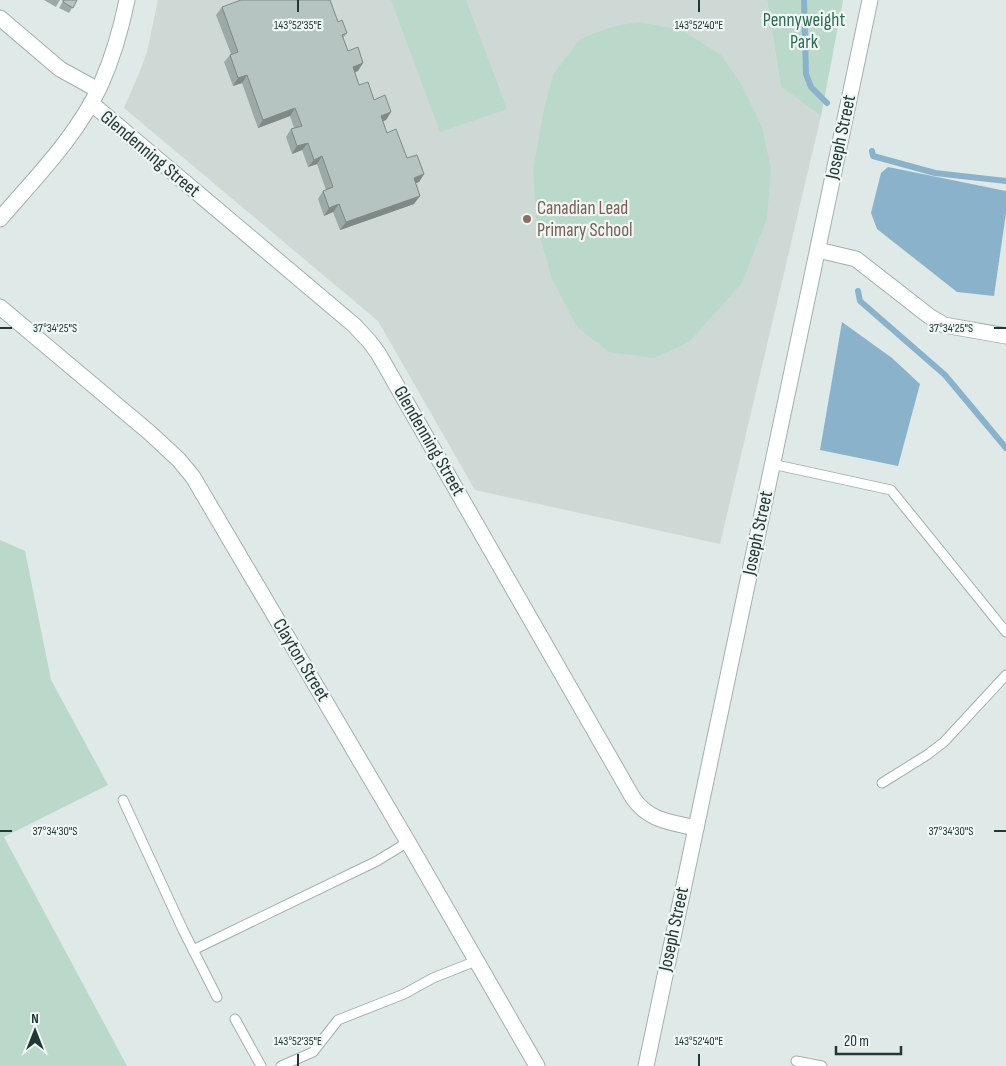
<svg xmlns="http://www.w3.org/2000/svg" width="1006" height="1066" viewBox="0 0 1006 1066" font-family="'Sofia Sans Condensed',sans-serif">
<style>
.built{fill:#ced9d6}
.green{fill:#bad9ca}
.water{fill:#8bb2cb}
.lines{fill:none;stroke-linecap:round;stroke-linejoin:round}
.stream{stroke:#8bb2cb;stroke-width:6}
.lane-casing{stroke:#a3b0af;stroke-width:11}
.street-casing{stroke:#a3b0af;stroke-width:17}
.lane{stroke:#fff;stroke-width:9}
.street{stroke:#fff;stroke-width:15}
.wall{fill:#9ca9a6}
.shaded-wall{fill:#7f8987}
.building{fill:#b5c4c1;stroke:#7f8987}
.ticks{fill:none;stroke:#223837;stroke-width:2}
.education-dot{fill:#8d6e63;stroke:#eff6f4;stroke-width:2}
.labels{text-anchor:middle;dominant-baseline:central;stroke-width:4.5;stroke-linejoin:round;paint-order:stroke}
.park-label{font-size:19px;fill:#2f6b55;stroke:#eff6f4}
.street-label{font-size:19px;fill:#223837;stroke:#eff6f4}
.education-label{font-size:19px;fill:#785e54;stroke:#eff6f4;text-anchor:start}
.ticks-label{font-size:12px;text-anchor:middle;fill:#223837;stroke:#eff6f4;stroke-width:4.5;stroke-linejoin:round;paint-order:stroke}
</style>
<rect width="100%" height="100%" fill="#dfe9e7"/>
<polygon class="built" points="158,0 767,0 781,87 821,116 720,544 475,490 378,321 124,108 140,71 147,52"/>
<g class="green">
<polygon points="391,0 466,0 507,109 440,132"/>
<polygon points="767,0 843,0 821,116 781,87"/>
<polygon points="639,22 682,30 721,55 741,84 762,127 771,169 767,218 742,283 689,342 654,358 609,352 577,327 552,279 537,227 533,172 543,113 553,75 580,39 611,27"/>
<polygon points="0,540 25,551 51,680 108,785 4,837 127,1066 0,1066"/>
</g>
<g class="water">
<polygon points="888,167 1006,191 1006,213 994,296 957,292 877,229 871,213 881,173"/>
<polygon points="842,322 892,358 920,384 898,466 820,450"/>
</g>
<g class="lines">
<g class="stream">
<polyline points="804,0 806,74 811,87 827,103"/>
<polyline points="872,151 873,156 935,173 1006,181"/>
<polyline points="858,291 860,301 945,375 1006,448"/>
</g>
<g class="lane-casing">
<g id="lane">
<polyline points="772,464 891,490 1006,632"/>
<polyline points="882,783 927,755 944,742 1006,675"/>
<polyline points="123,800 183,930 217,997"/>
<polyline points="193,950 377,861 408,842"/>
<polyline points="235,1019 261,1066"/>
<polyline points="796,1061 822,1066"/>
<polyline points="281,1066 313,1052 338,1020 404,994 433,978 476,961"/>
</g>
</g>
<g class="street-casing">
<g id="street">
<polyline points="0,18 60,69 98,90"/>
<path d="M91,103L354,325L369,341L378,353L633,798C649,821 670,822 696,828"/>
<path d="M0,219C36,177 78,135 101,84C113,57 121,29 127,0"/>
<polyline points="818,250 856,259 929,316 944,325 1006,336"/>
<polyline points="0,307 150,433 179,460 193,477 408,842 537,1066"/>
<polyline points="646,1066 870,0"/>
</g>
</g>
<use href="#lane" class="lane"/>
<use href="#street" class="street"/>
</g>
<g class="wall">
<polygon points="44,0 60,0 56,7"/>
<polygon points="61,0 77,0 69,13 59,8 63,1"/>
<polygon points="222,7 338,22 347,33 343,38 348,51 358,71 355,72 359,85 374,100 386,120 383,121 387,133 407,158 424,174 419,182 415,183 414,204 340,230 333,212 324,216 318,199 323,191 326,190 317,164 308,167 302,150 292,154 286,137 291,129 294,128 290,116 258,128 242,83 233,86 224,62 231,54 216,15"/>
</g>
<g class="shaded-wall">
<polygon points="363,63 358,71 347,75 353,67"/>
<polygon points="247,75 242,83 233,86 238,78"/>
<polygon points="295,108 290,116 258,128 263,120"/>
<polygon points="391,112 386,120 375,124 381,116"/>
<polygon points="308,143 302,150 292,154 297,146"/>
<polygon points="322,156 317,164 308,167 314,160"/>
<polygon points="424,174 419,182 408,186 414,178"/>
<polygon points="420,196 414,204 340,230 346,222"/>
<polygon points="339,204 333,212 324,216 329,208"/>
</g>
<g class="building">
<polygon points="64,0 77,0 73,8 63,2"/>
<polygon points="241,0 330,0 338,22 342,20 347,33 342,35 348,51 358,47 363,63 353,67 359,85 368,82 374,100 385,95 391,112 381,116 387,133 396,129 407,158 417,155 424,174 414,178 420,196 346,222 339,204 329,208 323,191 333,187 322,156 314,160 308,143 297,146 291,129 302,126 295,108 263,120 247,75 238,78 230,55 238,52 222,7"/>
</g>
<path class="ticks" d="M298,0V12M699,0V12M0,328H12M994,328H1006M0,831H12M994,831H1006M298,1054V1066M699,1054V1066"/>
<circle class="education-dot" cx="527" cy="219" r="5"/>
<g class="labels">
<g class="park-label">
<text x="804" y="20">Pennyweight<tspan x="804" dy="22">Park</tspan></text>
</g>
<g class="street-label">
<text transform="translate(841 137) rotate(-78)">Joseph Street</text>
<text transform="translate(150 154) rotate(40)">Glendenning Street</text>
<text transform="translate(429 441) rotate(60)">Glendenning Street</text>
<text transform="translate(758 533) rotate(-78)">Joseph Street</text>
<text transform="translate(301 660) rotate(59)">Clayton Street</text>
<text transform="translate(674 929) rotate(-78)">Joseph Street</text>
</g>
<g class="education-label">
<text x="537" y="208">Canadian Lead<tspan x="537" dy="22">Primary School</tspan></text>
</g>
</g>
<g class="ticks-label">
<text x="298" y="29">143°52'35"E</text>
<text x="699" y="29">143°52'40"E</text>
<text x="55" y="332">37°34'25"S</text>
<text x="951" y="332">37°34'25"S</text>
<text x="55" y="835">37°34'30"S</text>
<text x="951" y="835">37°34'30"S</text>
<text x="298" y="1045">143°52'35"E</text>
<text x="699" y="1045">143°52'40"E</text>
</g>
<g transform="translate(35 1031)" stroke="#eff6f4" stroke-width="4" paint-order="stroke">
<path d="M0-4L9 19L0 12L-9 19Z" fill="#223837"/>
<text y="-8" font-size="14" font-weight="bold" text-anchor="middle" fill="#223837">N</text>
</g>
<path d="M836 1046v8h65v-8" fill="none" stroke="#223837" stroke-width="2.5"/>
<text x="844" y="1046" font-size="15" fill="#223837" stroke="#eff6f4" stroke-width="4" paint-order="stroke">20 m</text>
</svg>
